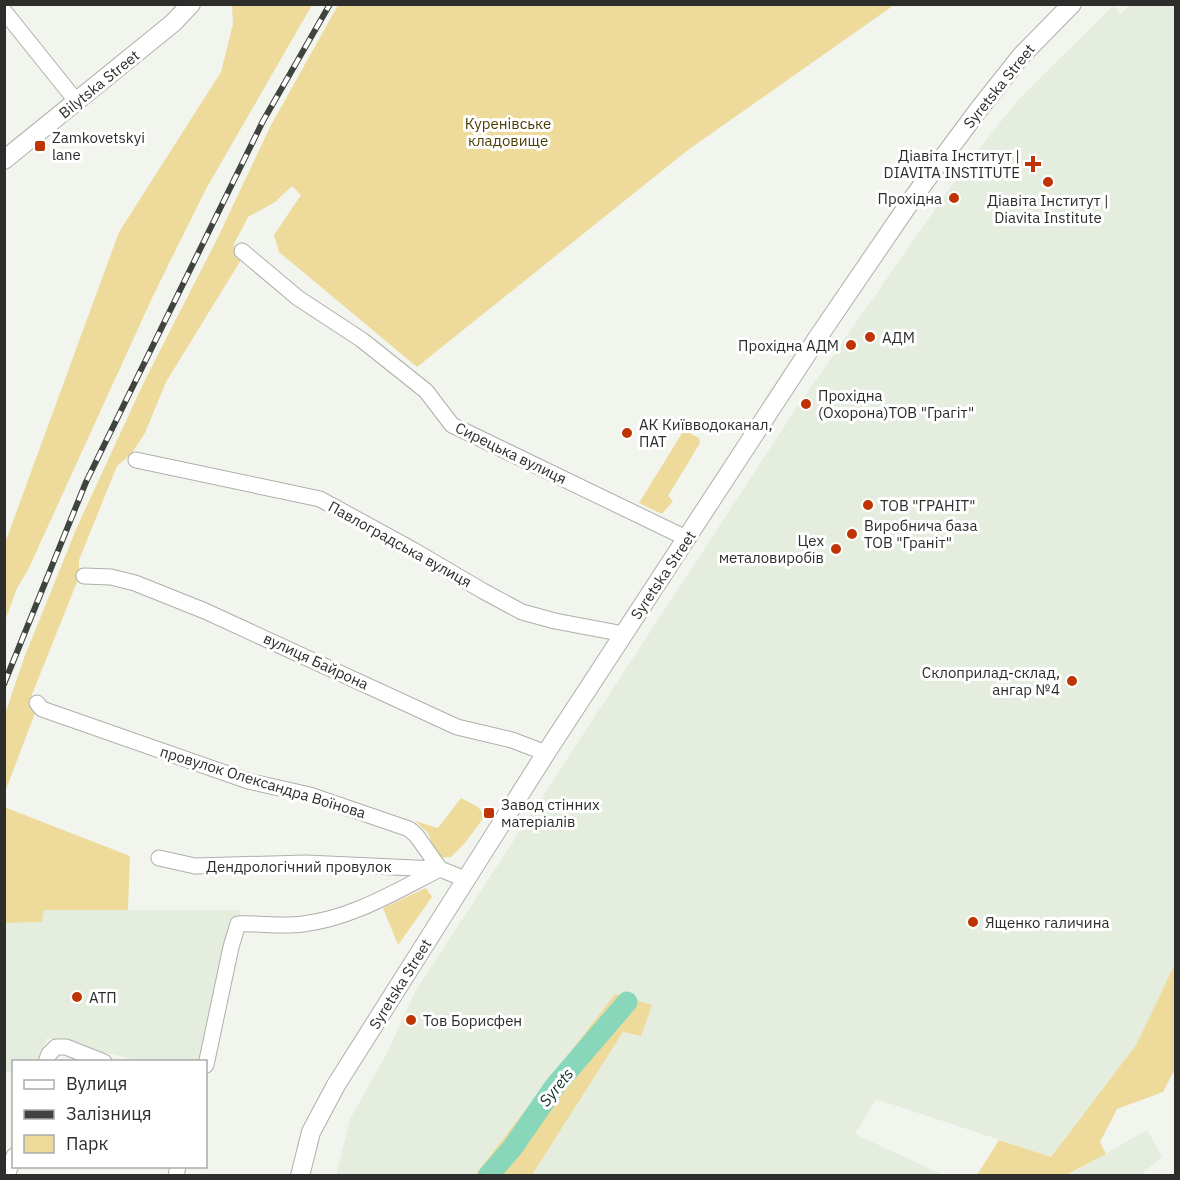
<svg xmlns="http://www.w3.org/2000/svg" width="1180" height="1180" viewBox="0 0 1180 1180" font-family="'IBM Plex Sans',sans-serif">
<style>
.built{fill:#e5eddf}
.green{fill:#eedb9c}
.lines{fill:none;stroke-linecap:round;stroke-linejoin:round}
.river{stroke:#88d7ba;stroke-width:21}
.minor-casing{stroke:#adb0aa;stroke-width:17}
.major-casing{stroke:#adb0aa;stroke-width:20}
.minor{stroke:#fff;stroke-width:15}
.major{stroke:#fff;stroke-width:18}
.rail-casing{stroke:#414340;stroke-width:6}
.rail{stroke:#fff;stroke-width:4;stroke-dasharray:11;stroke-linecap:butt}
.poi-dot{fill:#be3503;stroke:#fff;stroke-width:2}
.labels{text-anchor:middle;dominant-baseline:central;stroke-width:6;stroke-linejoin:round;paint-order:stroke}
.street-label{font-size:15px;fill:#2d2e2c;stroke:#fff}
.park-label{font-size:15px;fill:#4c3e07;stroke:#fff}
.poi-label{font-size:15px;fill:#2d2e2c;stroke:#fff;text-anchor:start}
.water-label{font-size:16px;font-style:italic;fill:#0d3226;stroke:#fff}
</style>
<rect width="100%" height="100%" fill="#f1f5ee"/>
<g class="built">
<polygon points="1130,5 1175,5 1176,964 1136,1045 1051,1157 876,1099 855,1134 943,1175 532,1175 623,1032 642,1036 615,994 475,1175 336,1176 350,1119 387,1053 416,990 797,407 962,171 1017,101 1113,6 1121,14"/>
<polygon points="43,910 241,910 203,1061 139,1061 47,1038 39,1061 14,1062 13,1073 5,1071 5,923 42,922"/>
<polygon points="1147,1130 1162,1157 1140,1175 1066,1176"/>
</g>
<g class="green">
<polygon points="232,5 312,5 206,189 153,296 27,572 17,588 5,621 5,543 119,232 221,72 233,24"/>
<polygon points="338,5 894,5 688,150 417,367 279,252 274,235 301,195 292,186 275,202 248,217 234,244 236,257 241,260 166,382 145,433 132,453 117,466 79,560 79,577 31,697 35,713 5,792 5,714 24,658 77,527 144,382 219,235 270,127"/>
<polygon points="684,430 699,438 700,443 668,496 673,501 662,514 639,503"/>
<polygon points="461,798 478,807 485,816 464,844 451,857 437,858 428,833 415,821 438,828"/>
<polygon points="4,807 130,856 128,910 44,910 42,922 5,923"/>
<polygon points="426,888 432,897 398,945 383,908"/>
<polygon points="1175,964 1175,1069 1163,1092 1117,1109 1100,1142 1106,1154 1066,1175 977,1175 999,1140 1051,1157 1136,1045"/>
<polygon points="615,994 652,1005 641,1036 623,1032 532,1175 475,1175"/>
</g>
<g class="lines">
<polyline class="river" points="488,1176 513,1147 555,1086 627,1002"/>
<g class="minor-casing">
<g id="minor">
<polyline points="4,11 77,102"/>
<polyline points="242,251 298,298 362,340 426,391 452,425 688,539"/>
<polyline points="136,460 320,499 415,551 483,591 522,612 555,621 624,634"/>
<polyline points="84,576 111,577 135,583 205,611 457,727 512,740 546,753"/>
<polyline points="37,703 42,709 248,781 310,795 409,829 416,835 440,869"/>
<polyline points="159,858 195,866 306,863 437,869"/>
<polyline points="46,1062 49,1054 56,1047 66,1047 104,1062"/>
<path d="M206,1065L231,947L238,924C260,923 282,927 303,924C353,918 396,891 440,869L465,879"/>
<polyline points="7,1176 14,1156"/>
<polyline points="176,1176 178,1166"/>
</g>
</g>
<g class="major-casing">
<g id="major">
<polyline points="4,160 173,23 191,4"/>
<polyline points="300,1176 311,1132 336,1085 546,753 816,340 915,195 979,109 1021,56 1072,4"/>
</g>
</g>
<use href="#minor" class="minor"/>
<use href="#major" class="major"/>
<g class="rail-casing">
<polyline id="rail" points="4,684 86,482 263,121 330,4"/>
</g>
<use href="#rail" class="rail"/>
</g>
<g class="poi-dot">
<rect x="34" y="140" width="12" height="12" rx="3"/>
<path d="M1030 155h6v6h6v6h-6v6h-6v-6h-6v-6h6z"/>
<circle cx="1048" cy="182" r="6"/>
<circle cx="954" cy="198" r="6"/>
<circle cx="870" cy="337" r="6"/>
<circle cx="851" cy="345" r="6"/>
<circle cx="806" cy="404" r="6"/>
<circle cx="627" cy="433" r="6"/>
<circle cx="868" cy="505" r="6"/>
<circle cx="852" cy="534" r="6"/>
<circle cx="836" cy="549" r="6"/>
<circle cx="1072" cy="681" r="6"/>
<rect x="483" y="807" width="12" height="12" rx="3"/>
<circle cx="973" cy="922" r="6"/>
<circle cx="77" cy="997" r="6"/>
<circle cx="411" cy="1020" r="6"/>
</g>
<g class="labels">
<g class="street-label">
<text transform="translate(99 84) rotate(-39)">Bilytska Street</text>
<text transform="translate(999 86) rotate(-51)">Syretska Street</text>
<text transform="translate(511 453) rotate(26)">Сирецька вулиця</text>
<text transform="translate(400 544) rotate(29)">Павлоградська вулиця</text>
<text transform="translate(663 575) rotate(-56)">Syretska Street</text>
<text transform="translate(316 661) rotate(25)">вулиця Байрона</text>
<text transform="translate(263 782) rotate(17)">провулок Олександра Воїнова</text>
<text x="299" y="866">Дендрологічний провулок</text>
<text transform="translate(400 984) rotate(-58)">Syretska Street</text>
</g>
<g class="park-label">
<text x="508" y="123">Куренівське<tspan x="508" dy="17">кладовище</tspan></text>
</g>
<g class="poi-label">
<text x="52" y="137">Zamkovetskyi<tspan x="52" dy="17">lane</tspan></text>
<text x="1020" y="155" text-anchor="end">Діавіта Інститут |<tspan x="1020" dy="17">DIAVITA INSTITUTE</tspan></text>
<text x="942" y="198" text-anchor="end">Прохідна</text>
<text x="1048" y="200" text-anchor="middle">Діавіта Інститут |<tspan x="1048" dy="17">Diavita Institute</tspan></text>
<text x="882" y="337">АДМ</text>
<text x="839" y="345" text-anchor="end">Прохідна АДМ</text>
<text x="818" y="395">Прохідна<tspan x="818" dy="17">(Охорона)ТОВ "Грагіт"</tspan></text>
<text x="639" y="424">АК Київводоканал,<tspan x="639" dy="17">ПАТ</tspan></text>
<text x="880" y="505">ТОВ "ГРАНІТ"</text>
<text x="864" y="525">Виробнича база<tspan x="864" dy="17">ТОВ "Граніт"</tspan></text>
<text x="824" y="540" text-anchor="end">Цех<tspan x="824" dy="17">металовиробів</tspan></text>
<text x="1060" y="672" text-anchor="end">Склоприлад-склад,<tspan x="1060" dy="17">ангар №4</tspan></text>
<text x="501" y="804">Завод стінних<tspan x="501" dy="17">матеріалів</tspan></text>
<text x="985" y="922">Ященко галичина</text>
<text x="89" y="997">АТП</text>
<text x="423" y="1020">Тов Борисфен</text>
</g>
<g class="water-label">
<text transform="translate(556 1087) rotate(-51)">Syrets</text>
</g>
</g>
<rect width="1180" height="1180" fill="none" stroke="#2d2e2c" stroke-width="12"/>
<rect x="12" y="1060" width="195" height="108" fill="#ffffff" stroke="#ababab" stroke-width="1.5"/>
<rect x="24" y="1080" width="30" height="9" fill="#ffffff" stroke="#ababab" stroke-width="1.5"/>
<text x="66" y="1090" font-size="18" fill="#2d2e2c">Вулиця</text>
<rect x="24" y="1110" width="30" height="9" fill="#414340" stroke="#ababab" stroke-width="1.5"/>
<text x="66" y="1120" font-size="18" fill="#2d2e2c">Залізниця</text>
<rect x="24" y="1135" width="30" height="18" fill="#eedb9c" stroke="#ababab" stroke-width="1.5"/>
<text x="66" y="1150" font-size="18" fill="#2d2e2c">Парк</text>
</svg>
